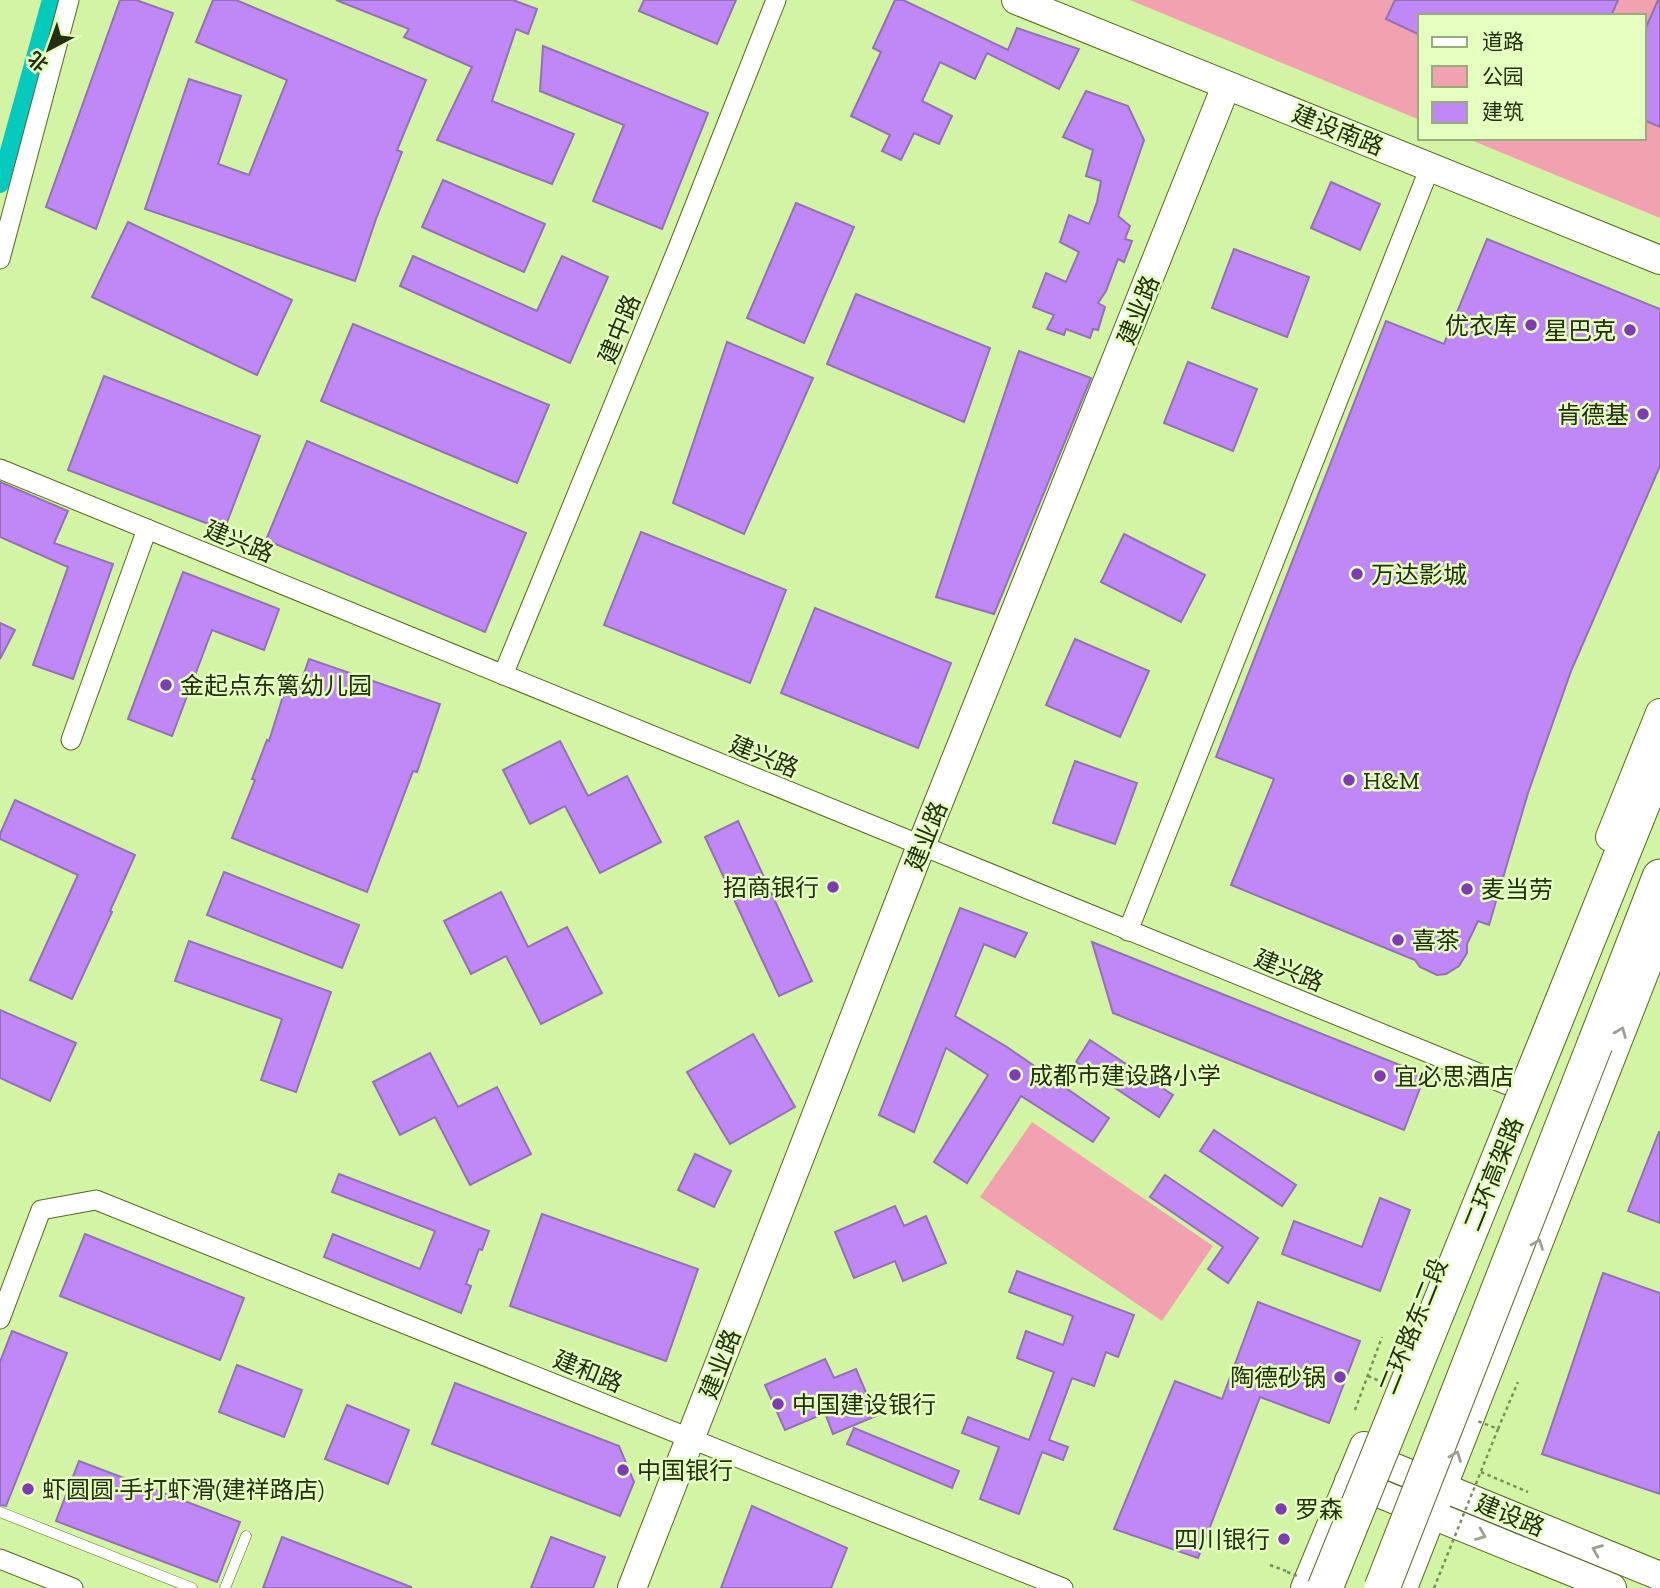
<svg xmlns="http://www.w3.org/2000/svg" width="1660" height="1588" viewBox="0 0 1660 1588" font-family="'Zilla Slab','Noto Sans SC',serif">
<style>
.green{fill:#f2a1b1}
.lines{fill:none;stroke-linecap:round;stroke-linejoin:round}
.canal{stroke:#03cabd;stroke-width:18}
.building{fill:#c087f6;stroke:#9371b5;stroke-width:2}
.lane-casing{stroke:#516b1d;stroke-width:11}
.street-casing{stroke:#516b1d;stroke-width:21}
.secondary-casing{stroke:#516b1d;stroke-width:30}
.highway-casing{stroke:#516b1d;stroke-width:37}
.path{stroke:#799058;stroke-width:2.5;stroke-dasharray:3.5 3.5;stroke-linecap:butt}
.lane{stroke:#fff;stroke-width:10}
.street{stroke:#fff;stroke-width:19}
.secondary{stroke:#fff;stroke-width:28}
.highway{stroke:#fff;stroke-width:35}
.highway-bridge-casing{stroke:#516b1d;stroke-width:37;stroke-linecap:butt}
.path-bridge{stroke:#799058;stroke-width:2.5;stroke-dasharray:3.5 3.5;stroke-linecap:butt}
.highway-bridge{stroke:#fff;stroke-width:35}
.oneway{stroke:#9ca193}
.poi-dot{fill:#7d3cb1;stroke:#e4ffbf;stroke-width:2.5}
.labels{text-anchor:middle;dominant-baseline:central;stroke-width:5;stroke-linejoin:round;paint-order:stroke}
.street-label{font-size:24px;fill:#232f0f;stroke:#e4ffbf}
.poi-label{font-size:24px;fill:#232f0f;stroke:#e4ffbf;text-anchor:start}
</style>
<rect width="100%" height="100%" fill="#d3f4a4"/>
<g class="green">
<polygon points="1130,0 1660,0 1660,218 1466,138 1644,138 1644,16 1420,16 1420,120"/>
<polygon points="1032,1122 1213,1246 1162,1321 980,1197"/>
</g>
<g class="lines">
<polyline class="canal" points="0,184 51,0"/>
</g>
<g class="building">
<polygon points="120,0 136,0 173,13 96,229 46,207"/>
<polygon points="213,0 236,0 426,80 397,150 402,152 376,219 355,281 145,209 189,79 241,96 218,164 249,175 287,80 196,42"/>
<polygon points="336,0 513,0 537,9 528,34 516,29 492,101 574,134 552,184 437,140 472,67 404,37 409,29"/>
<polygon points="644,0 736,0 717,44 639,11"/>
<polygon points="895,0 903,0 1008,50 1017,28 1079,49 1059,89 987,53 975,79 940,62 922,101 952,116 939,144 914,133 901,160 882,151 890,135 851,116 881,52 873,48"/>
<polygon points="1395,0 1618,0 1611,16 1420,16 1420,35 1386,19"/>
<polygon points="1658,0 1660,0 1660,127 1644,120 1644,32"/>
<polygon points="543,46 708,113 662,229 593,201 624,125 540,91"/>
<polygon points="1086,91 1128,106 1144,140 1118,216 1130,226 1125,239 1132,241 1124,262 1118,259 1106,291 1098,303 1105,307 1098,330 1093,329 1090,338 1066,329 1064,335 1047,329 1054,315 1033,307 1046,273 1066,282 1079,252 1060,242 1069,215 1089,224 1097,202 1101,181 1086,176 1093,150 1063,137"/>
<polygon points="443,180 545,224 524,272 422,227"/>
<polygon points="1331,182 1380,204 1360,250 1311,228"/>
<polygon points="796,203 854,227 804,343 747,318"/>
<polygon points="128,222 292,300 257,375 92,297"/>
<polygon points="1487,239 1660,309 1660,466 1571,671 1528,793 1489,925 1478,921 1467,944 1467,953 1459,966 1446,974 1437,975 1420,967 1415,960 1231,885 1274,779 1216,757 1386,321 1444,344"/>
<polygon points="1234,249 1309,277 1287,337 1212,308"/>
<polygon points="413,256 537,311 562,256 608,277 570,363 400,286"/>
<polygon points="856,294 990,348 964,422 827,364"/>
<polygon points="353,324 549,405 517,483 321,401"/>
<polygon points="727,342 813,378 744,534 673,503"/>
<polygon points="1019,351 1091,378 994,614 936,597"/>
<polygon points="1188,362 1257,389 1233,451 1164,423"/>
<polygon points="104,376 260,436 224,530 68,470"/>
<polygon points="307,441 526,533 485,632 266,540"/>
<polygon points="0,482 68,511 54,543 113,564 73,679 33,665 68,567 0,537"/>
<polygon points="641,532 786,590 750,683 604,625"/>
<polygon points="1124,534 1205,575 1181,622 1101,582"/>
<polygon points="183,572 279,609 264,650 212,630 172,736 128,719"/>
<polygon points="815,608 951,663 918,748 781,693"/>
<polygon points="0,623 15,630 0,659"/>
<polygon points="1075,639 1149,671 1120,737 1046,705"/>
<polygon points="309,659 440,704 417,772 413,771 367,892 232,838 255,780 252,779 267,740 269,741 284,693 296,697"/>
<polygon points="560,741 588,796 627,776 661,842 600,873 565,806 530,824 503,770"/>
<polygon points="1075,761 1137,783 1115,844 1053,823"/>
<polygon points="15,800 135,855 110,911 112,912 72,999 30,980 78,875 0,839 0,834"/>
<polygon points="738,821 812,981 779,996 705,837"/>
<polygon points="224,872 359,925 342,968 207,915"/>
<polygon points="501,892 528,947 567,927 602,993 541,1024 506,956 471,974 444,921"/>
<polygon points="960,908 1027,933 1015,957 984,944 955,1016 1007,1047 1109,1118 1093,1142 1021,1096 967,1183 934,1162 988,1075 946,1048 914,1132 879,1115"/>
<polygon points="189,941 331,992 296,1092 261,1080 282,1019 175,981"/>
<polygon points="1092,942 1425,1075 1404,1130 1113,1013"/>
<polygon points="0,1010 76,1043 50,1101 0,1078"/>
<polygon points="753,1034 795,1107 730,1144 687,1072"/>
<polygon points="1090,1040 1173,1095 1159,1117 1076,1062"/>
<polygon points="430,1053 458,1107 497,1087 531,1154 470,1185 435,1117 400,1135 373,1082"/>
<polygon points="1214,1130 1296,1185 1282,1206 1200,1151"/>
<polygon points="1659,1132 1660,1132 1660,1223 1628,1211"/>
<polygon points="695,1154 731,1171 714,1207 678,1190"/>
<polygon points="339,1174 489,1231 482,1250 479,1249 466,1284 471,1286 461,1313 324,1257 333,1234 420,1269 435,1231 332,1192"/>
<polygon points="1165,1175 1258,1238 1228,1283 1208,1269 1223,1247 1150,1197"/>
<polygon points="1380,1198 1410,1210 1380,1291 1282,1254 1294,1221 1362,1247"/>
<polygon points="895,1206 904,1226 926,1216 946,1263 903,1281 895,1261 854,1278 835,1232"/>
<polygon points="542,1214 698,1269 666,1361 510,1306"/>
<polygon points="85,1234 244,1298 220,1360 60,1296"/>
<polygon points="1017,1271 1134,1315 1118,1357 1106,1352 1094,1386 1072,1378 1049,1440 1068,1447 1063,1460 1042,1452 1019,1514 980,1499 999,1447 962,1433 968,1417 1029,1440 1054,1372 1017,1358 1026,1331 1063,1345 1073,1316 1009,1292"/>
<polygon points="1603,1273 1660,1293 1660,1494 1542,1454"/>
<polygon points="1258,1302 1360,1341 1329,1423 1260,1397 1198,1558 1114,1529 1175,1381 1222,1399"/>
<polygon points="12,1331 67,1353 6,1506 0,1505 0,1362"/>
<polygon points="825,1359 834,1378 856,1369 876,1416 833,1434 825,1413 785,1430 765,1385"/>
<polygon points="237,1365 302,1390 284,1437 219,1412"/>
<polygon points="455,1383 619,1446 634,1482 620,1516 432,1444"/>
<polygon points="347,1405 409,1430 388,1484 325,1459"/>
<polygon points="854,1428 959,1471 952,1488 847,1444"/>
<polygon points="79,1461 240,1522 217,1582 56,1521"/>
<polygon points="752,1506 847,1548 831,1588 721,1588"/>
<polygon points="282,1537 411,1587 411,1588 263,1588"/>
<polygon points="551,1537 605,1557 593,1588 531,1588"/>
</g>
<g class="lines">
<g class="lane-casing">
<g id="lane">
<polyline points="0,1512 192,1588"/>
<polyline points="225,1588 246,1536"/>
</g>
</g>
<g class="street-casing">
<g id="street">
<polyline points="0,259 69,0"/>
<polyline points="0,469 1510,1086"/>
<polyline points="503,675 678,248 776,0"/>
<polyline points="71,740 147,529"/>
<polyline points="1128,931 1430,167"/>
<polyline points="0,1319 41,1210 96,1200 1063,1588"/>
<polyline points="0,1559 73,1588"/>
</g>
</g>
<g class="secondary-casing">
<g id="secondary">
<polyline points="1016,0 1660,260"/>
<polyline points="1610,837 1660,713"/>
<polyline points="1361,1454 1660,1576"/>
<polyline points="1349,1481 1612,1588"/>
<polyline points="632,1588 921,846 1226,86"/>
<polyline points="1305,1588 1364,1446"/>
<polyline points="1403,1588 1660,933"/>
</g>
</g>
<g class="highway-casing">
<g id="highway">
<polyline points="1554,1023 1660,760"/>
<polyline points="1595,1044 1660,877"/>
</g>
</g>
<g class="path">
<polyline points="1355,1410 1382,1337"/>
<polyline points="1498,1429 1518,1382"/>
<polyline points="1481,1472 1528,1492"/>
<polyline points="1270,1565 1286,1571"/>
</g>
<use href="#lane" class="lane"/>
<use href="#street" class="street"/>
<use href="#secondary" class="secondary"/>
<use href="#highway" class="highway"/>
<g class="highway-bridge-casing">
<g id="highway-bridge">
<polyline points="1325,1588 1554,1023"/>
<polyline points="1382,1588 1595,1044"/>
</g>
</g>
<g class="path-bridge">
<polyline points="1368,1376 1382,1382"/>
<polyline points="1287,1572 1300,1577"/>
<polyline points="1434,1588 1498,1429 1475,1420"/>
</g>
<use href="#highway-bridge" class="highway-bridge"/>
</g>
<defs><path id="oneway-chevron" d="M-2-3.5L2.5 0L-2 3.5" fill="none" stroke-width="1.6" stroke-linecap="round" stroke-linejoin="round" transform="scale(1.75)"/></defs>
<g class="oneway">
<use href="#oneway-chevron" transform="translate(1621 1032) rotate(-68)"/>
<use href="#oneway-chevron" transform="translate(1538 1244) rotate(-69)"/>
<use href="#oneway-chevron" transform="translate(1456 1456) rotate(-69)"/>
<use href="#oneway-chevron" transform="translate(1481 1535) rotate(22)"/>
<use href="#oneway-chevron" transform="translate(1597 1550) rotate(-158)"/>
</g>
<g class="poi-dot">
<circle cx="1531" cy="325" r="7"/>
<circle cx="1630" cy="330" r="7"/>
<circle cx="1643" cy="414" r="7"/>
<circle cx="1357" cy="574" r="7"/>
<circle cx="166" cy="685" r="7"/>
<circle cx="1349" cy="780" r="7"/>
<circle cx="833" cy="887" r="7"/>
<circle cx="1467" cy="889" r="7"/>
<circle cx="1398" cy="940" r="7"/>
<circle cx="1015" cy="1075" r="7"/>
<circle cx="1380" cy="1076" r="7"/>
<circle cx="1340" cy="1377" r="7"/>
<circle cx="778" cy="1404" r="7"/>
<circle cx="623" cy="1470" r="7"/>
<circle cx="28" cy="1489" r="7"/>
<circle cx="1281" cy="1509" r="7"/>
<circle cx="1284" cy="1539" r="7"/>
</g>
<g class="labels">
<g class="street-label">
<text transform="translate(1338 130) rotate(22)">建设南路</text>
<text transform="translate(1138 310) rotate(-68)">建业路</text>
<text transform="translate(619 329) rotate(-68)">建中路</text>
<text transform="translate(239 541) rotate(22)">建兴路</text>
<text transform="translate(764 756) rotate(22)">建兴路</text>
<text transform="translate(926 836) rotate(-68)">建业路</text>
<text transform="translate(1289 970) rotate(22)">建兴路</text>
<text transform="translate(1493 1174) rotate(-68)">二环高架路</text>
<text transform="translate(1413 1326) rotate(-68)">二环路东二段</text>
<text transform="translate(720 1364) rotate(-69)">建业路</text>
<text transform="translate(588 1371) rotate(22)">建和路</text>
<text transform="translate(1510 1515) rotate(22)">建设路</text>
</g>
<g class="poi-label">
<text x="1517" y="325" text-anchor="end">优衣库</text>
<text x="1616" y="330" text-anchor="end">星巴克</text>
<text x="1629" y="414" text-anchor="end">肯德基</text>
<text x="1371" y="574">万达影城</text>
<text x="180" y="685">金起点东篱幼儿园</text>
<text x="1363" y="780">H&amp;M</text>
<text x="819" y="887" text-anchor="end">招商银行</text>
<text x="1481" y="889">麦当劳</text>
<text x="1412" y="940">喜茶</text>
<text x="1029" y="1075">成都市建设路小学</text>
<text x="1394" y="1076">宜必思酒店</text>
<text x="1326" y="1377" text-anchor="end">陶德砂锅</text>
<text x="792" y="1404">中国建设银行</text>
<text x="637" y="1470">中国银行</text>
<text x="42" y="1489">虾圆圆·手打虾滑(建祥路店)</text>
<text x="1295" y="1509">罗森</text>
<text x="1270" y="1539" text-anchor="end">四川银行</text>
</g>
</g>
<rect x="1418" y="14" width="228" height="126" fill="#e4ffbf" stroke="#97ac79" stroke-width="2"/>
<rect x="1432" y="37" width="35" height="10" fill="#ffffff" stroke="#97ac79" stroke-width="2"/>
<text x="1482" y="49" font-size="21" fill="#232f0f">道路</text>
<rect x="1432" y="66" width="35" height="21" fill="#f2a1b1" stroke="#97ac79" stroke-width="2"/>
<text x="1482" y="84" font-size="21" fill="#232f0f">公园</text>
<rect x="1432" y="102" width="35" height="21" fill="#c087f6" stroke="#97ac79" stroke-width="2"/>
<text x="1482" y="119" font-size="21" fill="#232f0f">建筑</text>
<g transform="translate(49 49) rotate(221)" stroke="#e4ffbf" stroke-width="5" paint-order="stroke">
<path d="M0-5L12 26L0 18L-12 26Z" fill="#232f0f"/>
<text y="-10" font-size="19" font-weight="bold" text-anchor="middle" fill="#232f0f">北</text>
</g>
</svg>
